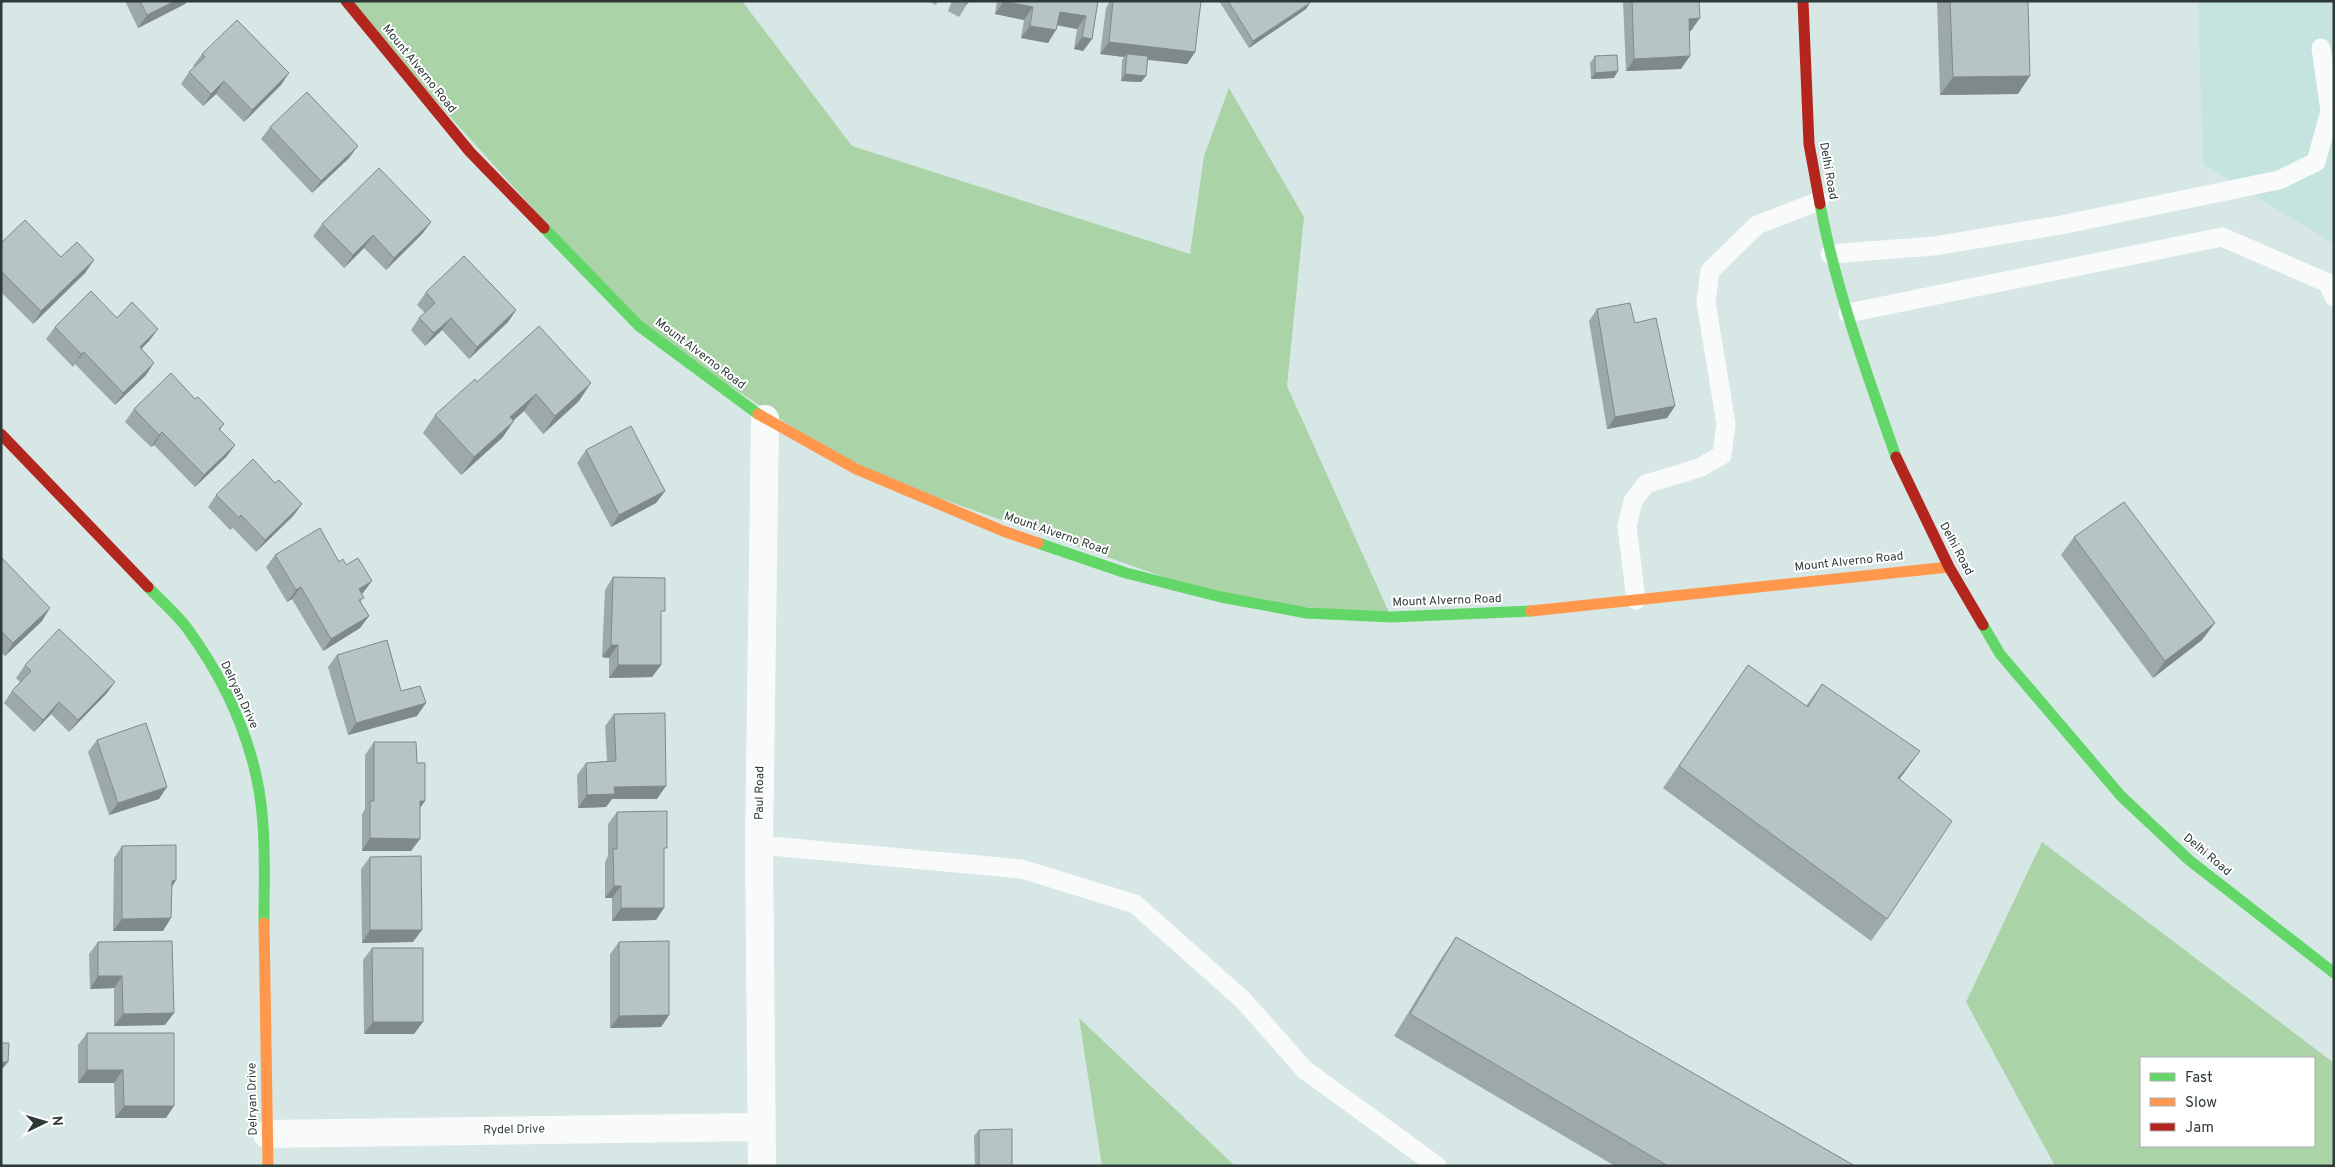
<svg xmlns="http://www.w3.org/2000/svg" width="2335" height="1167" viewBox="0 0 2335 1167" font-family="Overpass,sans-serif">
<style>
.built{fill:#c5e3df}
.forest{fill:#abd3a8;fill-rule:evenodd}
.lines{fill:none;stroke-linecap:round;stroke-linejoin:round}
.lane{stroke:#f9fbfb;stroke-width:19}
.street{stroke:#f9fbfb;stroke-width:28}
.fast{stroke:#63d668;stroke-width:11}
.slow{stroke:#ff974d;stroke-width:11}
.jam{stroke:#b3261e;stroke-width:11}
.wall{fill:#9da9a9}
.shaded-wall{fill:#808989}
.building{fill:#b7c4c4;stroke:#808989}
.labels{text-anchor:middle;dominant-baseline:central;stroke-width:4;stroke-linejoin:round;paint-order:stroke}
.street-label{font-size:12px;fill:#2d3a38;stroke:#fff}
</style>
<rect width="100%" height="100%" fill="#d6e7e5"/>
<polygon class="built" points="2198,1 2334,1 2334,244 2203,164"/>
<g class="forest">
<polygon points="346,1 742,1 852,146 1190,254 1204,156 1229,88 1304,217 1287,386 1391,617 1221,597 856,469 639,326"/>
<path d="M2042,842L2334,1063V1166H2055L1966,1002ZM2141,1058H2314V1146H2141Z"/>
<polygon points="1079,1018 1235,1166 1102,1166"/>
</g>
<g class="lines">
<g class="lane">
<polyline points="1830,254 1934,246 2061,225 2279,180 2316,162 2330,111 2321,48"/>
<polyline points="1848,313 2222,237 2328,283 2334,297"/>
<polyline points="1636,600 1627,526 1633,501 1646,484 1699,468 1722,455 1726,424 1706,302 1710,271 1757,225 1819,201"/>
<polyline points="759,845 1022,869 1135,904 1243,1000 1305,1070 1437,1166"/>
</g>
<g class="street">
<polyline points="267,1134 762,1127"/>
<polyline points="762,1166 759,845 765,419"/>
</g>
<g class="fast">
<path d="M1820,204C1836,291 1867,373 1896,457"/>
<polyline points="544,228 639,326 758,414"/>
<polyline points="1038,543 1126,573 1221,597 1307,613 1391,617 1531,611"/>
<path d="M148,587C160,600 176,613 187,628C219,672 244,722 256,775C267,823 264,874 264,923"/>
<polyline points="1983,625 2000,654 2121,796 2189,860 2334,973"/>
</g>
<g class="slow">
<polyline points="758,414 856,469 1003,531 1038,543"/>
<polyline points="1531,611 1949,567"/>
<polyline points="264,923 268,1166"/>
</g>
<g class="jam">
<polyline points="346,1 470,152 544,228"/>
<polyline points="1803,1 1809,144 1820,204"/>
<polyline points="1,434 148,587"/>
<polyline points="1896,457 1949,567 1983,625"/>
</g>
</g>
<g class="wall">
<polygon points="125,1 187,1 185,4 138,28"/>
<polygon points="928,1 938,1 936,5"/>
<polygon points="952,1 969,1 959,17 948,11"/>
<polygon points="997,1 1098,1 1092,39 1083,51 1074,49 1077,29 1057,25 1048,43 1021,38 1024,20 995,14"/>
<polygon points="1110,1 1201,1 1195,52 1187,64 1147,60 1146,76 1141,82 1121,81 1122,60 1124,57 1100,54 1106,8"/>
<polygon points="1219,1 1309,1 1306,9 1249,48"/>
<polygon points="1623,1 1699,1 1691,31 1689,31 1681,69 1626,71"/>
<polygon points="1937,1 2028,1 2018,94 1940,95"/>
<polygon points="202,54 281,85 244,122 216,94 203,106 181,84 189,72 194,67 193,66"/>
<polygon points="1595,56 1614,78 1591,79 1590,63"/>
<polygon points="270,127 349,158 312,193 261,139"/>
<polygon points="431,222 422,234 386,270 364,248 344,268 313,236 322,224"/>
<polygon points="1,243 61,257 94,260 85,273 33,324 1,292"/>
<polygon points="426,292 516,310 508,322 469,359 442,330 425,346 411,330 419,318 425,313 417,305"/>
<polygon points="1597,309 1635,323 1675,406 1667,418 1607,429 1589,321"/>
<polygon points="117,318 158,329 149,341 141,349 146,375 115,405 75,364 73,367 46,339 55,327"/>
<polygon points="477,382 579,401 543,434 524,411 514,420 502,438 461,475 423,433 435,415"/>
<polygon points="195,399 224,424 220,430 235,445 226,457 195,487 154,445 151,447 125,422 134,409"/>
<polygon points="586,450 665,491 656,503 611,527 577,463"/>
<polygon points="275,483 302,504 293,516 256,552 233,528 230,530 208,507 216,495"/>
<polygon points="2074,537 2202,640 2153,678 2061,555"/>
<polygon points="275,555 339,562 346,565 363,593 362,594 361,602 369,616 360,628 323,651 292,599 287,602 266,567"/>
<polygon points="1,557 42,621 5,656 1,652"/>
<polygon points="613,577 661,616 661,665 652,677 609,678 609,658 602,657 605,590"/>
<polygon points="337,655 401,691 417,716 348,735 328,667"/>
<polygon points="25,665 115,682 106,694 69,732 51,714 34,732 4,703 12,691 20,682 16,678"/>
<polygon points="1748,665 1806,706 1822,684 1904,773 1899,779 1887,919 1871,941 1663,788"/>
<polygon points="614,714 657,799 612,799 606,807 578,808 577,775 586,763 607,761 605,726"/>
<polygon points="97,740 159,799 109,815 88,752"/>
<polygon points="374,742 417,763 425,801 420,808 411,851 362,851 362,814 365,809 365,755"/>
<polygon points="617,812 664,853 656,920 612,921 612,898 605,898 605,862 608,856 608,824"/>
<polygon points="122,846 176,880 172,887 163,931 113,931 114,858"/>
<polygon points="370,857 413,942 362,943 361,869"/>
<polygon points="1456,937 1855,1166 1615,1166 1394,1036 1441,959"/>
<polygon points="98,942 165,1025 114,1026 114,988 90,989 89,954"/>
<polygon points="619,942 669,1015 661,1027 610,1028 610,954"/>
<polygon points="372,948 414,1034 364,1034 363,960"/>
<polygon points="87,1033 174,1033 166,1118 115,1118 114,1083 78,1083 78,1045"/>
<polygon points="979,1130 1012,1166 975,1166 974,1136"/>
</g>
<g class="shaded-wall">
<polygon points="175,1 187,1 185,4 138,28 147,15"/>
<polygon points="1003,2 1033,7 1024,20 995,14"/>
<polygon points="1310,3 1306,9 1249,48 1253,41"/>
<polygon points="1060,12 1086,16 1077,29 1051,24"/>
<polygon points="1700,18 1691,31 1680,31 1689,19"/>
<polygon points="1030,26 1056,30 1048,43 1021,38"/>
<polygon points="1082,37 1092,39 1083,51 1074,49"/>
<polygon points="1109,42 1195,52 1187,64 1126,57 1127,54 1124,57 1100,54"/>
<polygon points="1690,56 1681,69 1626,71 1634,59"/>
<polygon points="1618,71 1614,78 1591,79 1595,73"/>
<polygon points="289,73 281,85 244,122 252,110"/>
<polygon points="1125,74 1146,76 1141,82 1121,81"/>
<polygon points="2030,76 2018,94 1940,95 1953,77"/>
<polygon points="224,81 216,94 203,106 211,94"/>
<polygon points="358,146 349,158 312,193 321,181"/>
<polygon points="431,222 422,234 386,270 394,258"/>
<polygon points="373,235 364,248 344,268 353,255"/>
<polygon points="94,260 85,273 33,324 41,311"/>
<polygon points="516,310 508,322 469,359 477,347"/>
<polygon points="451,318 442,330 425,346 434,333"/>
<polygon points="158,329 149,341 131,359 140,347"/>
<polygon points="84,352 75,364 73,367 81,354"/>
<polygon points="154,363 146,375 115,405 123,393"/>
<polygon points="591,383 579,401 543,434 555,416"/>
<polygon points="536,394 524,411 498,434 510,417"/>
<polygon points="1675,406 1667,418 1607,429 1615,417"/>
<polygon points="514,421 502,438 461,475 474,457"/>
<polygon points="162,432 154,445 151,447 159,435"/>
<polygon points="235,445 226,457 195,487 204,475"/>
<polygon points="665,491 656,503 611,527 619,515"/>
<polygon points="302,504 293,516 256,552 265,540"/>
<polygon points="372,581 363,593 350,601 359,589"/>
<polygon points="301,587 292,599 287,602 296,590"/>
<polygon points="50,608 42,621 5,656 13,643"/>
<polygon points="369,616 360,628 323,651 331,639"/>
<polygon points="2215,623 2202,640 2153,678 2165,661"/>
<polygon points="611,645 618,645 609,658 602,657"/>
<polygon points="618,665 661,665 652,677 609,678"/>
<polygon points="115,682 106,694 69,732 78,720"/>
<polygon points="59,702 51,714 34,732 43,720"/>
<polygon points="426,703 417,716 348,735 356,723"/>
<polygon points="1920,751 1904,773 1882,800 1898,778"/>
<polygon points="666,786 657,799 612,799 606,807 578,808 587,795 614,787"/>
<polygon points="167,787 159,799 109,815 118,803"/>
<polygon points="420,801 425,801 416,813"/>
<polygon points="370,838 420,839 411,851 362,851"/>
<polygon points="176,880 168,893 172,881"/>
<polygon points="614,886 621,886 612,898 605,898"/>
<polygon points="621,908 664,908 656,920 612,921"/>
<polygon points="171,918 163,931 113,931 122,919"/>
<polygon points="370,930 422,930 413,942 362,943"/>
<polygon points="98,976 122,976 114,988 90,989"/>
<polygon points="174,1013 165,1025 114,1026 123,1014"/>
<polygon points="669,1015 661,1027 610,1028 619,1016"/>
<polygon points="373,1022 423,1022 414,1034 364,1034"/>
<polygon points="1,1062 8,1062 3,1068 1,1068"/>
<polygon points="87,1070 123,1070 114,1083 78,1083"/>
<polygon points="124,1106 174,1106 166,1118 115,1118"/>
</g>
<g class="building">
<polygon points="140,1 175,1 147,15"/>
<polygon points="962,1 969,1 967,4"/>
<polygon points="1003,1 1098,1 1092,39 1082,37 1086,16 1060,12 1056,30 1030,26 1033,7"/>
<polygon points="1113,1 1201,1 1195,52 1109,42"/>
<polygon points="1228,1 1309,1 1310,3 1253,41"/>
<polygon points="1632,1 1699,1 1700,18 1689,19 1690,56 1634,59"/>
<polygon points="1950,1 2028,1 2030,76 1953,77"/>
<polygon points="237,20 289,73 252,110 224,81 211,94 189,72 205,57 202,54"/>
<polygon points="1127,54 1148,56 1146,76 1125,74"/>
<polygon points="1617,55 1618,71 1595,73 1595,56"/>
<polygon points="307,92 358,146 321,181 270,127"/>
<polygon points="379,168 431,222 394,258 373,235 353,255 322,224"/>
<polygon points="25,220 61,257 77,242 94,260 41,311 1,271 1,243"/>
<polygon points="464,256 516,310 477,347 451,318 434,333 419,318 435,303 426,292"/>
<polygon points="91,291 117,318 132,302 158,329 140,347 154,363 123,393 84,352 81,354 55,327"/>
<polygon points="1630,303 1635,323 1656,318 1675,406 1615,417 1597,309"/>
<polygon points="539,326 591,383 555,416 536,394 510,417 514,421 474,457 435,415 475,379 477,382"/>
<polygon points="171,373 195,399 198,397 224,424 219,429 235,445 204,475 162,432 159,435 134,409"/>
<polygon points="631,426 665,491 619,515 586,450"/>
<polygon points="253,459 275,483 279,480 302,504 265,540 241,515 239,518 216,495"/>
<polygon points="2124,502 2215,623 2165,661 2074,537"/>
<polygon points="320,528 339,562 343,559 346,565 358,558 372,581 359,589 364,598 359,600 369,616 331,639 301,587 296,590 275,555"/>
<polygon points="1,557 50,608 13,643 1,631"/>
<polygon points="613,577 665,578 665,611 661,611 661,665 618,665 618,645 611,645"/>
<polygon points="59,629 115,682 78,720 59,702 43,720 12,691 31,671 25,665"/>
<polygon points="387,640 401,691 420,686 426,703 356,723 337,655"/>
<polygon points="1748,665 1808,707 1822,684 1920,751 1898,778 1952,821 1887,919 1679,766"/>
<polygon points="665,713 666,786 614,787 615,794 587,795 586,763 616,761 614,714"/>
<polygon points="146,723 167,787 118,803 97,740"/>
<polygon points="374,742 416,742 417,763 425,763 425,801 420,801 420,839 370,838 370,801 374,801"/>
<polygon points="667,811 667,848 664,848 664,908 621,908 621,886 614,886 613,849 617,849 617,812"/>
<polygon points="176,845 176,880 172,881 171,918 122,919 122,846"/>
<polygon points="421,856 422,930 370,930 370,857"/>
<polygon points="1456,937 1855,1166 1668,1166 1410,1014"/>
<polygon points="172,941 174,1013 123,1014 122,976 98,976 98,942"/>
<polygon points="669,941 669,1015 619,1016 619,942"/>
<polygon points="372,948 423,948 423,1022 373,1022"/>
<polygon points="87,1033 174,1033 174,1106 124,1106 123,1070 87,1070"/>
<polygon points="1,1043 9,1043 8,1062 1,1062"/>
<polygon points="1012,1129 1012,1166 977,1166 979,1166 979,1130"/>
</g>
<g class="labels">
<g class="street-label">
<text transform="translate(419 69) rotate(51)">Mount Alverno Road</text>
<text transform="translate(1828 171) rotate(80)">Delhi Road</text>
<text transform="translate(700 354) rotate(37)">Mount Alverno Road</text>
<text transform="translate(1056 534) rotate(19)">Mount Alverno Road</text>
<text transform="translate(1956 549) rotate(62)">Delhi Road</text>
<text transform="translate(1849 562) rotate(-6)">Mount Alverno Road</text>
<text transform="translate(1447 601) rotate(-2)">Mount Alverno Road</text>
<text transform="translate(239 695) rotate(65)">Delryan Drive</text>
<text transform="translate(760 793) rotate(-89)">Paul Road</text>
<text transform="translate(2207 855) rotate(40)">Delhi Road</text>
<text transform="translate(253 1099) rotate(-91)">Delryan Drive</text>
<text transform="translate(514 1130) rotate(-1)">Rydel Drive</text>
</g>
</g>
<rect width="2335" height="1167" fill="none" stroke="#2d3a38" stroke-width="5"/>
<rect x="2140" y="1057" width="175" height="90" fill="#ffffff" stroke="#abb0af"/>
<rect x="2150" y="1073" width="25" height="8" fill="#63d668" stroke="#abb0af"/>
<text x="2185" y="1082" font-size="15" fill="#2d3a38">Fast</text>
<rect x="2150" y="1098" width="25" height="8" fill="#ff974d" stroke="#abb0af"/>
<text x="2185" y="1107" font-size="15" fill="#2d3a38">Slow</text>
<rect x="2150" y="1123" width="25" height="8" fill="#b3261e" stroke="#abb0af"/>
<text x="2185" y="1132" font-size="15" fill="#2d3a38">Jam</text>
<g transform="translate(45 1122) rotate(85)" stroke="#ffffff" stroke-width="4" paint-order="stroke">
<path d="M0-4L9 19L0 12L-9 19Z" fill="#2d3a38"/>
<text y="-8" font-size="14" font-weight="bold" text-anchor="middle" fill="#2d3a38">N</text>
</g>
</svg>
